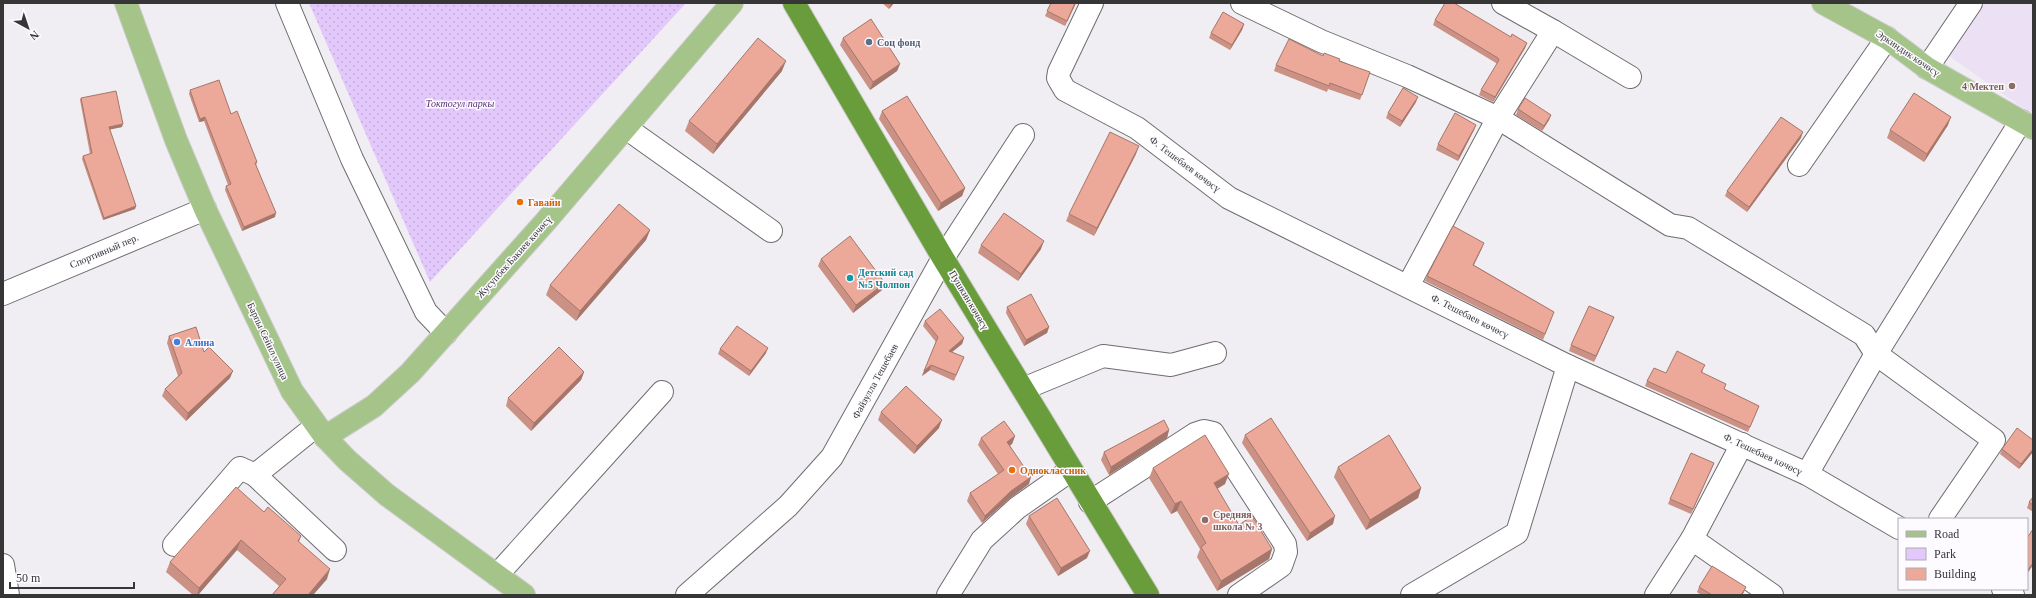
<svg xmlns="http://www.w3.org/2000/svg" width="2036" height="598" viewBox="0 0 2036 598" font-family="Georgia,serif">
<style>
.education{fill:#ece0f4}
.green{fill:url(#green-dots)}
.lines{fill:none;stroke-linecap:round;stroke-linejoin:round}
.minor-casing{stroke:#6d6c6f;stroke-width:24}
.major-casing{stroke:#cbcbcb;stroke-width:24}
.highway-casing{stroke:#cbcbcb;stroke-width:24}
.minor{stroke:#fff;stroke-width:22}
.major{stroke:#a5c489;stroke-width:22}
.highway{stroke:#699c3b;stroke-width:22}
.wall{fill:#cb9184}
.shaded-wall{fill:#a5766b}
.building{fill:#eca999;stroke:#a5766b}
.service-dot{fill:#5c6f8a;stroke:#fdfbff;stroke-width:1.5}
.education-dot{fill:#8d6e63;stroke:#fdfbff;stroke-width:1.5}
.food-dot{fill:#e8710a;stroke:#fdfbff;stroke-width:1.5}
.culture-dot{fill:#0f9aa8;stroke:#fdfbff;stroke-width:1.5}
.shop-dot{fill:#3f7fe0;stroke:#fdfbff;stroke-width:1.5}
.labels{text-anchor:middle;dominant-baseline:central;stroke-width:3;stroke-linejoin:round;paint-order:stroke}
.service-label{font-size:10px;font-weight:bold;fill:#4e5e75;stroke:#fdfbff;text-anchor:start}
.street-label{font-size:10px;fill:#363637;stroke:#fdfbff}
.education-label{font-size:10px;font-weight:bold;fill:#785e54;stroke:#fdfbff;text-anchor:end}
.park-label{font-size:10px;font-style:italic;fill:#552f71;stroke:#fdfbff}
.food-label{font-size:10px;font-weight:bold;fill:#c56008;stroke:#fdfbff;text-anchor:start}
.culture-label{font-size:10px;font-weight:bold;fill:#0d838f;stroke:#fdfbff;text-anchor:start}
.shop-label{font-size:10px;font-weight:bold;fill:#366cbe;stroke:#fdfbff;text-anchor:start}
</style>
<defs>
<pattern id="green-dots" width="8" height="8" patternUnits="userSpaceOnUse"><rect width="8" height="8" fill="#e3c8fb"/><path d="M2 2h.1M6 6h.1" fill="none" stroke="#c3acd8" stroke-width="1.8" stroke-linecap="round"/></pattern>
</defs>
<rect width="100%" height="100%" fill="#f0eef2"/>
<polygon class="education" points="1985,3 2033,3 2033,115 1949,56"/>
<polygon class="green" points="309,3 686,3 430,282"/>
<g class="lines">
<g class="minor-casing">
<g id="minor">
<polyline points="287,3 352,159 426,312 446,333"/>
<polyline points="1092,3 1059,72 1058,78 1065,90 1137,128 1229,198 1568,366 1807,474 1899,528"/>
<polyline points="1242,3 1321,41 1407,76 1498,118 1670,225 1688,228 1864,335 1876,354 1994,440 1940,519"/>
<polyline points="1503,3 1553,31 1630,77"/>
<polyline points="1927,68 1971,3"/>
<polyline points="626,128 771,231"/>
<polyline points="1799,165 1887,38"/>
<polyline points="1408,286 1498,118 1553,31"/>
<polyline points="3,294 205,209"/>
<polyline points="1023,389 1103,356 1171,365 1215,353"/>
<polyline points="1807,474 1876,354 2021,121"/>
<polyline points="255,475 335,550"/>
<polyline points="1090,502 1195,434 1204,431 1213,433 1285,544 1286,552 1281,566 1239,595"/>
<polyline points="1692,539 1772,595"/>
<polyline points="174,545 240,468 255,475 316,426"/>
<polyline points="3,565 8,595"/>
<polyline points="497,575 662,392"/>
<polyline points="2003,589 2013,595"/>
<polyline points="687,595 788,506 832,457 943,258 1023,135"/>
<polyline points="948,595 982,540 1017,508 1071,470"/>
<polyline points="1412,595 1517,533 1568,366"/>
<polyline points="1656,595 1692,539 1742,444"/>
</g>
</g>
<g class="major-casing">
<g id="major">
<polyline points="126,3 176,140 205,209 292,391 325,437 347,460 387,495 524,595"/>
<polyline points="1823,3 1887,38 1927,68 2033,128"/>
<polyline points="325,437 374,406 410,373 546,221 732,3"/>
</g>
</g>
<g class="highway-casing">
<polyline id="highway" points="794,3 943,258 1148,595"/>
</g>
<use href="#minor" class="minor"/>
<use href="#major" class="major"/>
<use href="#highway" class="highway"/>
</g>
<g class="wall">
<polygon points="882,3 894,3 889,9"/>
<polygon points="1051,3 1076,3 1065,26 1045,16"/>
<polygon points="1435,20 1511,37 1527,43 1525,48 1493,102 1479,95 1481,90 1497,64 1496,63 1433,25"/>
<polygon points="1244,24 1242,30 1230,50 1209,38 1211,33"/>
<polygon points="843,38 900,64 897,71 870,90 840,45"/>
<polygon points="1323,56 1370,72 1360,100 1328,89 1327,92 1274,71 1276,65"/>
<polygon points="782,71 713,154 685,131 689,121"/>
<polygon points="190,90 231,114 257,162 256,166 275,217 242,231 225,190 226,186 228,185 204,121 199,122 189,94"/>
<polygon points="81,98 122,127 109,129 136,206 135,209 103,220 82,159 83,156 90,154 80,100"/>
<polygon points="1416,102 1400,127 1386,118 1388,113"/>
<polygon points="1518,109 1551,115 1549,120 1542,131 1516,115"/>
<polygon points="882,111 965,188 962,196 938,211 879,119"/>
<polygon points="1476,125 1474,130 1458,161 1436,150 1438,144"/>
<polygon points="1948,125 1924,162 1887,138 1890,130"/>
<polygon points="1801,138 1747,212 1725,196 1727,191"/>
<polygon points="1136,154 1094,236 1066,221 1069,214"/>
<polygon points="650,230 646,240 576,321 546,295 550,285"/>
<polygon points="981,245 1041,249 1018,281 978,253"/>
<polygon points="1482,248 1474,265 1554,312 1543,340 1425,281 1427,276"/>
<polygon points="821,259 885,283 882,290 853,313 818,266"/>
<polygon points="1007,307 1049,327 1047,333 1024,346 1006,313"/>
<polygon points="1614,317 1594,362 1569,351 1571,345"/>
<polygon points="925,321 964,338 962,344 952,352 964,357 954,381 930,370 922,376 936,342 923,326"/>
<polygon points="169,336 204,352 230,378 186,421 162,396 165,389 178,376 167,343"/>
<polygon points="720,349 766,353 749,376 718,354"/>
<polygon points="1703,370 1702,373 1724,390 1759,406 1748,432 1645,386 1647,381 1666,373"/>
<polygon points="584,372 581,380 531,431 506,406 508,398"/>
<polygon points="881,412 939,428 914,454 878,420"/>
<polygon points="1169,430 1167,438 1109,475 1101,460 1104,452"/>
<polygon points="1245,435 1333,524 1307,541 1242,443"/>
<polygon points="1015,436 1012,444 1010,445 1029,484 1009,499 982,523 967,501 970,493 998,474 978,445 981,438"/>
<polygon points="2033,440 2033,452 2019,469 2000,454 2002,449"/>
<polygon points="1714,463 1691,514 1668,504 1670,499"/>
<polygon points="1338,467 1421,488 1418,498 1366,530 1334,477"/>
<polygon points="1153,468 1225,484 1217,489 1239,525 1272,549 1269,559 1217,591 1197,557 1200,549 1177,511 1171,514 1149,478"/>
<polygon points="2033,497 2033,512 2027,508 2029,502"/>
<polygon points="264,512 301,536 299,542 327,579 313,595 272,595 279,586 237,550 198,595 193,595 166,572 170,562"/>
<polygon points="1029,516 1087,558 1058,576 1026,524"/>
<polygon points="1699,587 1744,592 1742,595 1701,595 1697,592"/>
</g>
<g class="shaded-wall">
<polygon points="891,3 894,3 889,9"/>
<polygon points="1075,3 1076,3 1065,26 1067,21"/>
<polygon points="1244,24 1242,30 1230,50 1232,45"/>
<polygon points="1527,43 1525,48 1493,102 1495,97"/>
<polygon points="786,61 782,71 713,154 717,144"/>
<polygon points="900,64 897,71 870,90 873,82"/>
<polygon points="1418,97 1416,102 1400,127 1402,121"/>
<polygon points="1551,115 1549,120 1542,131 1544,126"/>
<polygon points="205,117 204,121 199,122 200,119"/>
<polygon points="1951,117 1948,125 1924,162 1927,154"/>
<polygon points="123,124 122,127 108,130 109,127"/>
<polygon points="1476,125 1474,130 1458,161 1459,156"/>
<polygon points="1803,132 1801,138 1747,212 1749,207"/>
<polygon points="1139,146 1136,154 1094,236 1097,228"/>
<polygon points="965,188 962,196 938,211 941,203"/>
<polygon points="136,206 135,209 103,220 104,218"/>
<polygon points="276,213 275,217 242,231 244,227"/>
<polygon points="650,230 646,240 576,321 580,311"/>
<polygon points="1044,241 1041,249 1018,281 1021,274"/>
<polygon points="1484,243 1482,248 1471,270 1473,265"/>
<polygon points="885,283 882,290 853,313 856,305"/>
<polygon points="1614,317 1612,322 1594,362 1596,356"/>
<polygon points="1049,327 1047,333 1024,346 1026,340"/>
<polygon points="964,338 962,344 947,356 949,351"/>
<polygon points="768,348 766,353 749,376 751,371"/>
<polygon points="931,365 930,370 922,376 924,371"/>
<polygon points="233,371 230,378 186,421 188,413"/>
<polygon points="584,372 581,380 531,431 534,423"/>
<polygon points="942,420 939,428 914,454 917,446"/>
<polygon points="1169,430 1167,438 1109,475 1111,467"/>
<polygon points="1015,436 1012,444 1005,449 1007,442"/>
<polygon points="2033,449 2033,452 2019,469 2021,464"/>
<polygon points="1714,463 1712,468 1691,514 1693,509"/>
<polygon points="1229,474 1225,484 1210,493 1214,483"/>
<polygon points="1031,477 1029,484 1009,499 982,523 985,516 1011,491"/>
<polygon points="1421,488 1418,498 1366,530 1370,520"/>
<polygon points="1181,501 1177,511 1171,514 1175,504"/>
<polygon points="1335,516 1333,524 1307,541 1310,533"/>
<polygon points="241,540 237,550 198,595 197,595 199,588"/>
<polygon points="1272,549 1269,559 1217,591 1221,581"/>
<polygon points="1090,551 1087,558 1058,576 1061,568"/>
<polygon points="2033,563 2033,565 2027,574 2027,571"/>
<polygon points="330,569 327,579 313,595 308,595"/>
<polygon points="1746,587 1744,592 1742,595 1741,595"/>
</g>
<g class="building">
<polygon points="1051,3 1075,3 1067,21 1047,11"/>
<polygon points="1445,3 1454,3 1511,37 1512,34 1527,43 1495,97 1481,90 1499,60 1498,58 1435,20"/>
<polygon points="1223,12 1244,24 1232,45 1211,33"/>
<polygon points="871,19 900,64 873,82 843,38"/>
<polygon points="758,38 786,61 717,144 689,121"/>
<polygon points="1289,39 1323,56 1324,53 1340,59 1339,61 1370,72 1362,95 1330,83 1329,86 1276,65"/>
<polygon points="219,80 231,114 237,111 257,162 255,163 276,213 244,227 226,186 231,184 205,117 200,119 190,90"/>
<polygon points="1403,88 1418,97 1402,121 1388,113"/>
<polygon points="116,91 123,124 109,127 136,206 104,218 83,156 92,153 81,98"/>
<polygon points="1914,93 1951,117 1927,154 1890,130"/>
<polygon points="907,96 965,188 941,203 882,111"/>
<polygon points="1525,98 1551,115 1544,126 1518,109"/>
<polygon points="1455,113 1476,125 1459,156 1438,144"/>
<polygon points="1781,117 1803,132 1749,207 1727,191"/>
<polygon points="1110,132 1139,146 1097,228 1069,214"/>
<polygon points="619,204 650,230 580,311 550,285"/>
<polygon points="1004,213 1044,241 1021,274 981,245"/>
<polygon points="1453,226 1484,243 1473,265 1554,312 1545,334 1427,276"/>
<polygon points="850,236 885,283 856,305 821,259"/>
<polygon points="1031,294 1049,327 1026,340 1007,307"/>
<polygon points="1589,306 1614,317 1596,356 1571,345"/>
<polygon points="940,309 964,338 949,351 964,357 956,375 931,365 924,371 938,337 925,321"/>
<polygon points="737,326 768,348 751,371 720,349"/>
<polygon points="196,327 204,352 209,347 233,371 188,413 165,389 182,373 169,336"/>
<polygon points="559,347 584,372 534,423 508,398"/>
<polygon points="1677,351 1705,365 1701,372 1726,384 1724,389 1759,406 1750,427 1647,381 1654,368 1666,373"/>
<polygon points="906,386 942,420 917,446 881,412"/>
<polygon points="1271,418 1335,516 1310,533 1245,435"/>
<polygon points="1164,420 1169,430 1111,467 1104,452"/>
<polygon points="1004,421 1015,436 1007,442 1031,477 1011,491 985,516 970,493 1004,470 981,438"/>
<polygon points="2017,428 2033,440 2033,449 2021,464 2002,449"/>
<polygon points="1205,435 1229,474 1214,483 1239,525 1252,516 1272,549 1221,581 1201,547 1206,543 1181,501 1175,504 1153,468"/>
<polygon points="1389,435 1421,488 1370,520 1338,467"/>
<polygon points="1691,453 1714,463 1693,509 1670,499"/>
<polygon points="236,487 264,512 268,507 301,536 298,541 330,569 308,595 272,595 286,579 241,540 199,588 170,562"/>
<polygon points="2033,497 2033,505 2029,502"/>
<polygon points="1057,498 1090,551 1061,568 1029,516"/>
<polygon points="2033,529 2033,563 2027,571 2027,538"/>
<polygon points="1712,566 1746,587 1741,595 1712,595 1699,587"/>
</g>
<circle class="service-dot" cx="869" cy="42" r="4"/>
<g class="education-dot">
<circle cx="2012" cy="86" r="4"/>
<circle cx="1205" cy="520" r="4"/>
</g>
<g class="food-dot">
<circle cx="520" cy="202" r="4"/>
<circle cx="1012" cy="470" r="4"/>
</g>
<circle class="culture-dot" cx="850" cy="278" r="4"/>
<circle class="shop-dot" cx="177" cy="342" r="4"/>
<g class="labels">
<g class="service-label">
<text x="877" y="42">Соц фонд</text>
</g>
<g class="street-label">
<text transform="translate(1908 53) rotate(34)">Эркиндик көчөсү</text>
<text transform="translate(1185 164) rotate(37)">Ф. Тешебаев көчөсү</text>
<text transform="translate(104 251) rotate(-23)">Спортивный пер.</text>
<text transform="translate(514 257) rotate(-48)">Жусупбек Бакиев көчөсү</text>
<text transform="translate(969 300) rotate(59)">Пушкин көчөсү</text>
<text transform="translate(1470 316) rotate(27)">Ф. Тешебаев көчөсү</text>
<text transform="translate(268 341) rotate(65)">Барпы Сейил улица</text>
<text transform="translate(875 381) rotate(-61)">Файзулла Тешебаев</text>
<text transform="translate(1763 454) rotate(25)">Ф. Тешебаев көчөсү</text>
</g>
<g class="education-label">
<text x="2004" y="86">4 Мектеп</text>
<text x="1213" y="514" text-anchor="start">Средняя<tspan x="1213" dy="12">школа № 3</tspan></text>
</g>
<g class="park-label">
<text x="460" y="103">Токтогул паркы</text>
</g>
<g class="food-label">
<text x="528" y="202">Гавайи</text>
<text x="1020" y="470">Одноклассник</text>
</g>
<g class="culture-label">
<text x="858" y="272">Детский сад<tspan x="858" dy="12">№5 Чолпон</tspan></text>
</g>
<g class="shop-label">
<text x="185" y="342">Алина</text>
</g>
</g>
<rect width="2036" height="598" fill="none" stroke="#363637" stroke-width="8"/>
<rect x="1898" y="518" width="130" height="72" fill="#fdfbff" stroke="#adacaf"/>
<rect x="1906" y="531" width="20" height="6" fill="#a5c489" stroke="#adacaf"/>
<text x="1934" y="538" font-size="12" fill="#363637">Road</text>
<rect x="1906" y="548" width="20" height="12" fill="#e3c8fb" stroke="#adacaf"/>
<text x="1934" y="558" font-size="12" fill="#363637">Park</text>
<rect x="1906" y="568" width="20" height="12" fill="#eca999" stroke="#adacaf"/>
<text x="1934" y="578" font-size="12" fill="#363637">Building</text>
<g transform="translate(28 28) rotate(140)" stroke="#fdfbff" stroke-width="3" paint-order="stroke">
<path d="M0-3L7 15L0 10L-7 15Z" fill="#363637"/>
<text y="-6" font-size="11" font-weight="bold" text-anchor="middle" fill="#363637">N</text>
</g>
<path d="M10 582v6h124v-6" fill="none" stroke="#363637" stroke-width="2"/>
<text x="16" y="582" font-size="12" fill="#363637" stroke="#fdfbff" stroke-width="3" paint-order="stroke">50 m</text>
</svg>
